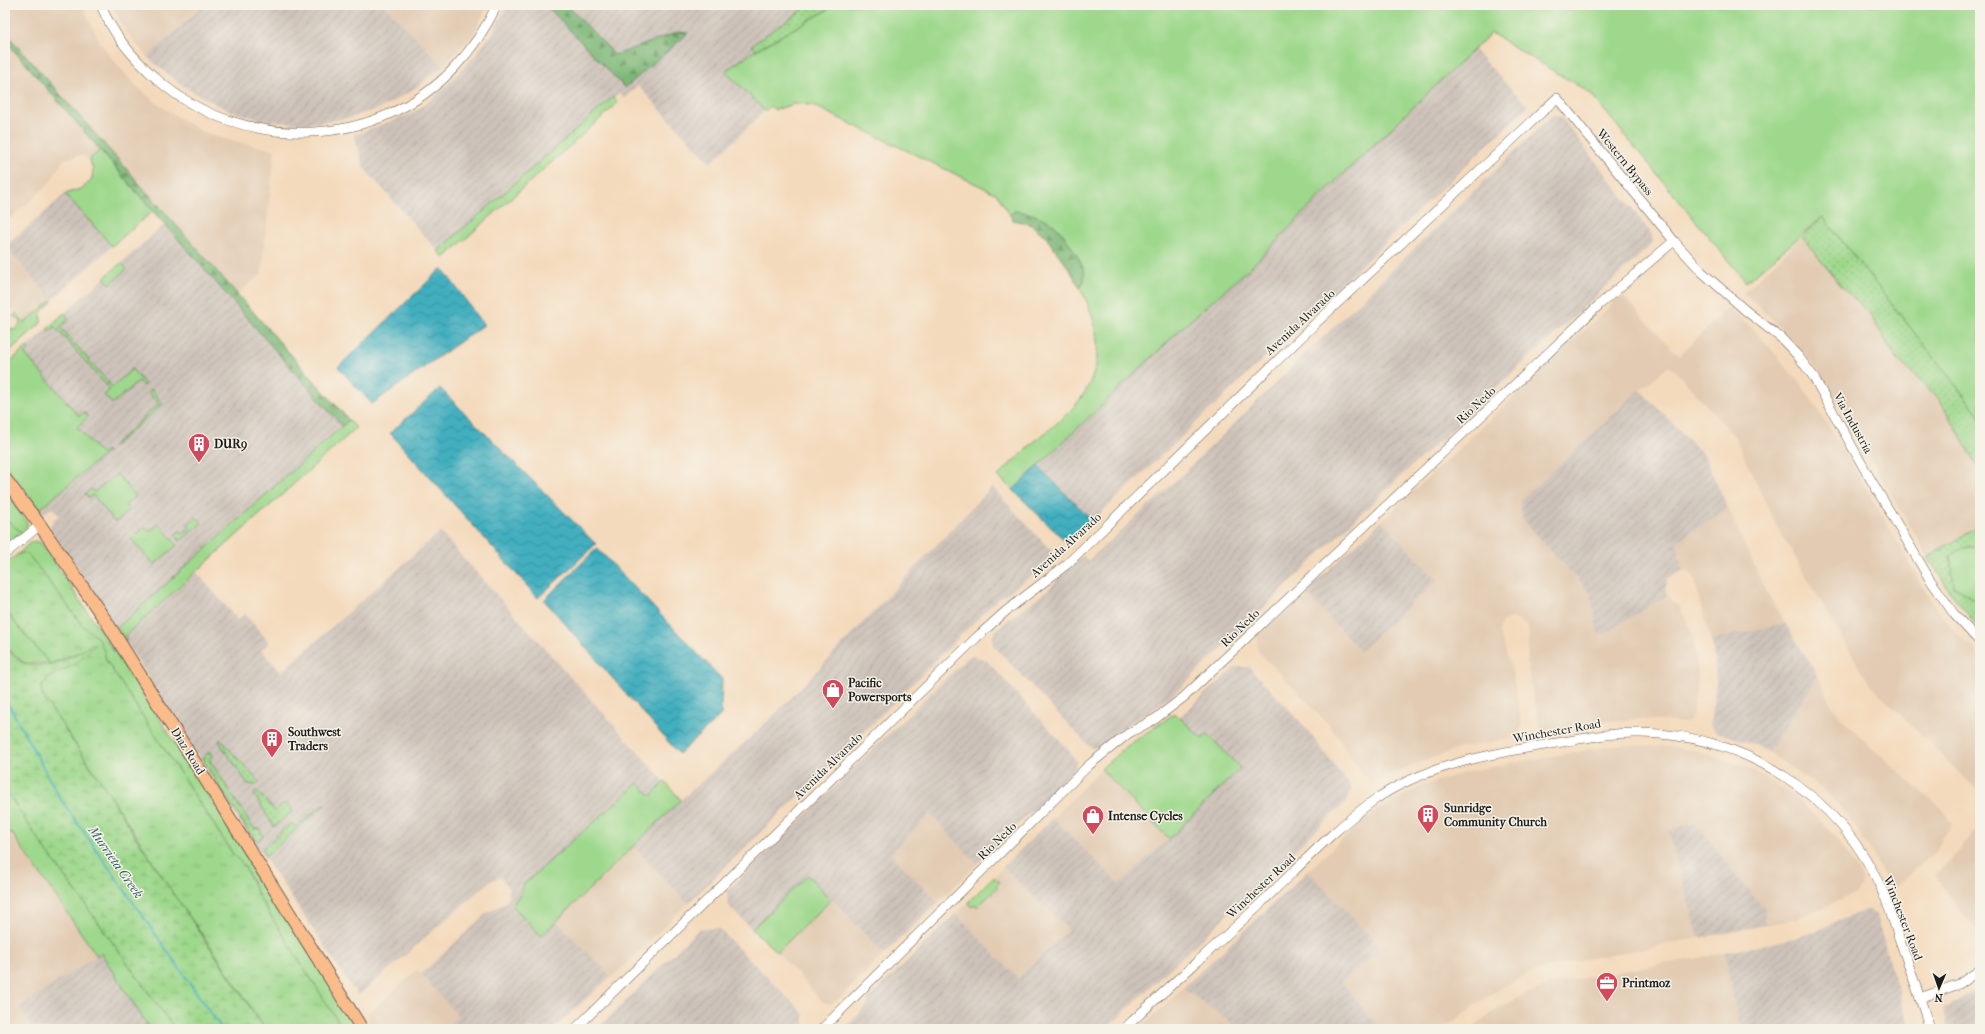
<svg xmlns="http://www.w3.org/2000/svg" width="1985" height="1034" viewBox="0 0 1985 1034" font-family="'IM FELL French Canon',serif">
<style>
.built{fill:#e2cbb2}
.industrial{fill:url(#industrial-furrows)}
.grass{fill:#9ed88c;stroke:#5d7a54}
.forest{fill:url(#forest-firs);stroke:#4d6a4a}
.wetland{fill:url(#wetland-marsh);stroke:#5d7a54}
.park{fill:url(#park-tufts);stroke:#5d7a54}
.garden{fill:url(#garden-dots);stroke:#5d7a54}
.water{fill:url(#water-waves);stroke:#2f666e}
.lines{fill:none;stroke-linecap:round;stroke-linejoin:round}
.stream{stroke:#42afbf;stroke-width:2}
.minor-casing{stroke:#685e54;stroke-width:10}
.major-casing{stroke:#685e54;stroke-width:14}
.minor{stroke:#fff;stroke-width:9}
.major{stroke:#fabc8b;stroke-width:12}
.labels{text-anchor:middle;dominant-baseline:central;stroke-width:3;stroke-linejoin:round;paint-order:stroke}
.street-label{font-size:12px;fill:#1c1c1c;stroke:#f7f3e8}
.poi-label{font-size:12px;font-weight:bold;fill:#1c1c1c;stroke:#f7f3e8;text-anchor:start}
.water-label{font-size:13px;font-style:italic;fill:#2d5e65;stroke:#f7f3e8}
</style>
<defs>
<pattern id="industrial-furrows" width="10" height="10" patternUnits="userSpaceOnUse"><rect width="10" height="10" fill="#cdc2b9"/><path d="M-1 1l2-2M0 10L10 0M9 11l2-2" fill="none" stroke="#afa69e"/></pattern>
<pattern id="forest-firs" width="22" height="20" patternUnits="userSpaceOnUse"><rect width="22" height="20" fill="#7eb878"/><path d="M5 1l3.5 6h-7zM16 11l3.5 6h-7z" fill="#669562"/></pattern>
<pattern id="wetland-marsh" width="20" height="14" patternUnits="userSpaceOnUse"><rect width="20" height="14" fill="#9ed88c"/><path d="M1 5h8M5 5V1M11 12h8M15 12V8" fill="none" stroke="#88b978"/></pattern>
<pattern id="park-tufts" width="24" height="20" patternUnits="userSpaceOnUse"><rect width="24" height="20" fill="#9ed88c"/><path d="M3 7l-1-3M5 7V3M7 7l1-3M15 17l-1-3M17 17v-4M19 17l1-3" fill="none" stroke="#88b978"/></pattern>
<pattern id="garden-dots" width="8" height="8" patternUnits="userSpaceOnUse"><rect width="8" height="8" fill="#9ed88c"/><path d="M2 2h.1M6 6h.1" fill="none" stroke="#88b978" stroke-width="1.8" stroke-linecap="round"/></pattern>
<pattern id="water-waves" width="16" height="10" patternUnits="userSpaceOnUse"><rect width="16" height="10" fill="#42afbf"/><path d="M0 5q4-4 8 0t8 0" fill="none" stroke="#368e9a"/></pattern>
</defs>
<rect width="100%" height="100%" fill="#f7f3e8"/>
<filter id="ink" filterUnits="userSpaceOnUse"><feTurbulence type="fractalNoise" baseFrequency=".025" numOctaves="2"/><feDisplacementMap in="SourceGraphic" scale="8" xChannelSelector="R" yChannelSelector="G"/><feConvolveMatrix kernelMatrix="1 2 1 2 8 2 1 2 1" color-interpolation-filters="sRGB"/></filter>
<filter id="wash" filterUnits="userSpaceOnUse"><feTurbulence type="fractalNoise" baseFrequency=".012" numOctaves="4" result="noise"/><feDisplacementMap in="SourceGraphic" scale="16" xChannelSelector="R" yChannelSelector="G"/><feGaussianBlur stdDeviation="0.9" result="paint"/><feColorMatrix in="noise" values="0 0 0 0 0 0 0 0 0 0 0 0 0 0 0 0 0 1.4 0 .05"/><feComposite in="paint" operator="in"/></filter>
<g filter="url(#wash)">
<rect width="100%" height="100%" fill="#f4dabc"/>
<g class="built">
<polygon points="5,5 82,5 99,40 110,56 136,86 163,108 199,130 221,138 275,150 261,275 237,294 5,32"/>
<polygon points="111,5 204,5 147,57 127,32"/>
<polygon points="384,5 488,5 474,34 443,66"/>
<polygon points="5,40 100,150 89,160 81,155 64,159 48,185 5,223"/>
<polygon points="1802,237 1843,288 1869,313 1896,358 1938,398 1980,469 1980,525 1928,557 1818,369 1769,316 1743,293"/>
<polygon points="6,246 52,300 24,323 5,301"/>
<polygon points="1622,295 1679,356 1728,307 1758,334 1803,387 1842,447 1936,609 1957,634 1980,655 1980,793 1870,685 1775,523 1735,437 1670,365 1640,390 1575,578 1590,593 1599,637 1667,595 1680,608 1692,633 1698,673 1692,717 1687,723 1637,719 1596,722 1547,732 1544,731 1539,725 1527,664 1529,631 1526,625 1513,618 1506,619 1501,623 1499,632 1512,670 1522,727 1519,734 1513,738 1457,749 1372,781 1363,774 1330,726 1259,652 1257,647 1258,636 1305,592 1360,651 1437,580 1382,521"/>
<polygon points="1728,509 1765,589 1785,623 1711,640 1701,608 1695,580 1691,574 1687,571 1682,571 1677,541"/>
<polygon points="1818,676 1832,706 1839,715 1874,750 1943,810 1952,825 1943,837 1936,852 1894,887 1891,887 1860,833 1846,814 1823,789 1768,752"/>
<polygon points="1631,745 1671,747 1701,752 1746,767 1768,779 1801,802 1835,836 1860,874 1863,884 1861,887 1855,894 1798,918 1766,925 1765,910 1695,823 1668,831 1699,938 1560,964 1534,972 1508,984 1486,997 1443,1029 1380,1029 1342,983 1380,947 1308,871 1339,842 1379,809 1411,791 1428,784 1463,773 1510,763 1606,747"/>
<polygon points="1101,769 1169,839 1119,884 1053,818"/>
<polygon points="930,814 977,864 938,902 891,854"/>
<polygon points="1980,826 1980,932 1966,918 1935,875 1961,849"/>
<polygon points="10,831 97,956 19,1007 33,1029 5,1029 5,835"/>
<polygon points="633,846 688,903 612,977 556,921"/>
<polygon points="1003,867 1070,930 1018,978 956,914"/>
<polygon points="831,900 884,954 839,999 830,1004 823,1002 777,952"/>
<polygon points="1725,953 1739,1029 1470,1029 1497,1009 1516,999 1539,988 1560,982"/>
<polygon points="417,970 458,1016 445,1029 375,1029 368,1019 369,1013"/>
<polygon points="1183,988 1240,1029 1140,1029"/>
</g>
<g class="industrial">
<polygon points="204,5 384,5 443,66 417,87 396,100 380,108 349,118 306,124 269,121 248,116 228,110 193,92 175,80 147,57"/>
<polygon points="507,5 546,5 625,87 687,33 678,32 615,56 567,5 809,5 753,45 756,50 725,71 765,111 711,163 638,86 624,98 619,93 438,251 364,168 354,135 410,114 425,105 440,92 477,54 492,34"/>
<polygon points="1474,50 1528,106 1093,521 1038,466 1183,327 1249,269 1321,195"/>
<polygon points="1552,115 1561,117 1613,184 1652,235 1652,244 1388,488 1178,690 1157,707 1119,730 1100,747 1092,748 1088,745 993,645 992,638 995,631 1046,591 1083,556 1088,561 1168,488"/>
<polygon points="65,194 112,246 52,300 6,246"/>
<polygon points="164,225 342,426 117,628 50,529 52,521 59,515 52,508 43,514 41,512 5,465 5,366"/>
<polygon points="1640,390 1704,455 1728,509 1677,541 1682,571 1668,578 1665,589 1667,595 1599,637 1590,593 1522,519 1520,501"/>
<polygon points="992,487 1056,556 1043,568 994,602 848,748 688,903 633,846 681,800 773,717"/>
<polygon points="1382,521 1437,580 1360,651 1305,592"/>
<polygon points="440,532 665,782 651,796 638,783 524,884 520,895 512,905 541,936 556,921 611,976 553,1029 445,1029 458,1016 421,974 487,913 508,901 507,899 509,889 501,877 490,881 358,996 265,858 252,841 126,642 126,635 197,573 238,620 245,614 269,642 261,650 281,672"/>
<polygon points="1785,623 1818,676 1768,752 1751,743 1716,732 1710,725 1716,682 1715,662 1711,640"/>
<polygon points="972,656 986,660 1071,753 1076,762 1073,771 977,864 930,814 891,854 938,902 884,954 808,875 752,929 728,905 727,896 728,891 871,751 968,657"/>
<polygon points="1236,667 1249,667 1305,727 1351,787 1349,799 1106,1029 844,1029 869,1004 867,1000 956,914 1018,978 1069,930 1003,867 1053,818 1119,884 1191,818 1207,735 1202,740 1179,717"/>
<polygon points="1695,823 1765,910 1766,925 1699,938 1668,831"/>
<polygon points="1308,871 1381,948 1342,983 1380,1029 1240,1029 1183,988"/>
<polygon points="1865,910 1869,910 1876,915 1910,1029 1739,1029 1725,953 1800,937"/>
<polygon points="718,928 804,1014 804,1029 597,1029 699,929"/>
<polygon points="101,953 150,1029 33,1029 19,1007"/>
<polygon points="1980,988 1980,1029 1948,1029 1942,1010"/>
</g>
<g class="grass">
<path d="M836,5H1980V416L1823,217L1746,282L1590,93L1491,33L1321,195L1249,269L1183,327L1013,490L998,476C1010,464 1022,453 1034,442C1045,433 1057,424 1067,414C1106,377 1104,332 1080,288L1084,282L1064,235L1014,211L1010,215L997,194L812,105L794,104L775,110L770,106L765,111L725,71L756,50Z"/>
<polygon points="613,97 618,103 444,258 438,251"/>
<polygon points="100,150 153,211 112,246 65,194 83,188 92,179 93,168 89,160"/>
<polygon points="121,263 127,269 110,284 104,278"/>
<polygon points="52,300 51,303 41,312 41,323 5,355 5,335 10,331 7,327 15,330 20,324 20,320 13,316 16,313 24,323"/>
<polygon points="27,347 29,349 25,354 79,416 84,412 88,417 77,427 101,454 106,450 107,452 39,510 5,465 5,366"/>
<polygon points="132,369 145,384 143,386 139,381 112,404 104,395 110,390 106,385 109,383 112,387"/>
<polygon points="151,389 163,404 113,447 112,446 159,404 148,392"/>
<polygon points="349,420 356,428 126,635 126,642 117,628"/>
<polygon points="117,474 136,497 125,505 129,510 115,522 93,495 89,498 85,494 91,489 94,492"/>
<polygon points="5,492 27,522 27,527 22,533 5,519"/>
<polygon points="159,524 177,545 154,565 131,539 145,527 149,532"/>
<polygon points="36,541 41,543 44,547 160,720 359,1029 343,1029 337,1020 260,899 244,865 233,854 106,660 104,651 83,626 28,555 18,554 31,542"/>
<polygon points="1966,547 1980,547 1980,602 1954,587 1950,556 1956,551"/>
<polygon points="5,606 12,619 50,664 24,663 5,646"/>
<polygon points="1175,713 1202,739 1208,734 1240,768 1169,839 1101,769 1123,749"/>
<polygon points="665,782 681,800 541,936 512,905 520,895 524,884 638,783 651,796"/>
<polygon points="5,789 38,839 175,1029 150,1029 101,953 97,956 11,832 7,834 5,831"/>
<polygon points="808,875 831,900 777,952 752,929"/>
<polygon points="993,877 1000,882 996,886 998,887 977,907 975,905 971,907 968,902"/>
</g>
<g class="forest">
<polygon points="546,5 567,5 615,55 678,32 688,33 625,88"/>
<polygon points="5,32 349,420 342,426 153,211 5,40"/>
<path d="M1014,211C1028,212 1042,216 1053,224C1062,231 1081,259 1084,271C1086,278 1084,283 1080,288L1070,270L1045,236L1030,224L1013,220L1010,215Z"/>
</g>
<path class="wetland" d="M94,642L95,645C89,654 78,663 69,668C57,674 48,675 41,688L68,734L106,789L135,836L265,1029H175L38,839L5,789V646C10,652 17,660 24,663C45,672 77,655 94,642Z"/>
<g class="park">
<polygon points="5,519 22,533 13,540 5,542"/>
<polygon points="23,553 28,554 83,626 99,639 104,651 106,660 233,854 244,865 260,899 343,1029 265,1029 205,938 174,895 106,789 42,695 41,688 49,677 77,663 95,645 93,643 82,651 50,664 12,619 5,606 5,564 18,554"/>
</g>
<g class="garden">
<polygon points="809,5 836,5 756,50 752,45"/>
<polygon points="1823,217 1980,416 1980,469 1938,398 1896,358 1869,313 1843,288 1802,237"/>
<polygon points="64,313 69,319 60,327 109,383 106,385 55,327 50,331 47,329"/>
<polygon points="196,517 202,523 192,531 187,525"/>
<path d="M1980,525V547C1968,547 1959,547 1950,557L1954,587L1980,602V629L1952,595L1928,557Z"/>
<polygon points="187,529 190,533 180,541 175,535 180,531 182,533"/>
<polygon points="220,739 259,782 256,785 248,784 219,742"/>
<polygon points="210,752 212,756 209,759 254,829 259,828 263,836 257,841 255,836 251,835 204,762 204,756"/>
<polygon points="257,791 275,811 285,802 293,811 274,827 254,794"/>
<polygon points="325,804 265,857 263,848 291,823 296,827 320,806"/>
</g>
<g class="water">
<polygon points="442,268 484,325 372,404 338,367"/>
<polygon points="440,388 596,544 538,598 390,433"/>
<polygon points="1038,466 1093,521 1067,543 1013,490"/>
<polygon points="597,548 722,679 721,715 679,754 544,600"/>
</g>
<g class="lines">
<polyline class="stream" points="5,698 60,798 222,1029"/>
</g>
</g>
<g filter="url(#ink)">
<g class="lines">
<g class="minor-casing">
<g id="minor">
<path d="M101,5C112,34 136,61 159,81C243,153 379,150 455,67C472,49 486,28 497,5"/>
<polyline points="5,554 40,525"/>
<polyline points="1920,998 1959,984 1980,970"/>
<polyline points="575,1029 977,637 1006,611 1066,565 1315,324 1557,98 1674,241 1702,272 1745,310 1781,338 1798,356 1813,376 1864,468 1929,578 1954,614 1980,642"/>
<polyline points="822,1029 1089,765 1129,733 1155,719 1184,697 1600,304 1674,241"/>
<path d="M1124,1029C1169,986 1217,945 1262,902C1298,868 1333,830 1373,801C1422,766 1493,753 1551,744C1581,739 1611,732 1641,733C1746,735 1840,795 1883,892C1889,907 1894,923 1899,938C1910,968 1920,998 1930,1029"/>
</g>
</g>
<g class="major-casing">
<polyline id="major" points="5,479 40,525 108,624 362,1029"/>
</g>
<use href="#minor" class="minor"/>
<use href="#major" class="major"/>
</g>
</g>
<defs>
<g id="building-pin" transform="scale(1.15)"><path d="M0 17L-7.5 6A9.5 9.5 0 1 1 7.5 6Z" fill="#d1495b" stroke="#f7f3e8"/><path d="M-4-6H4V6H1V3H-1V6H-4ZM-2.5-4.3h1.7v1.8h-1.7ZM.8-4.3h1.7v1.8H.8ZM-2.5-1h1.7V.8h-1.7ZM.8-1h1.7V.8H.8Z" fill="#fff"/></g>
<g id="shop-pin" transform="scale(1.15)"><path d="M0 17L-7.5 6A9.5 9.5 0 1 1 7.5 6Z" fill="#d1495b" stroke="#f7f3e8"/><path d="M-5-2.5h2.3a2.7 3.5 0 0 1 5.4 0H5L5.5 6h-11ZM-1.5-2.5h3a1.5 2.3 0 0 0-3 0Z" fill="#fff"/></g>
<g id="office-pin" transform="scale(1.15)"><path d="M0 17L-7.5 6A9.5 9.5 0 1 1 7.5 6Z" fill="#d1495b" stroke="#f7f3e8"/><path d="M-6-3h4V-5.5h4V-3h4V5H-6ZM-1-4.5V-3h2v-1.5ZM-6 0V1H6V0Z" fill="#fff"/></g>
</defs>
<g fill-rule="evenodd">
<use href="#building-pin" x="199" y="444"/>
<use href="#shop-pin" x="833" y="690"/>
<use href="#building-pin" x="272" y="739"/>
<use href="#building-pin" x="1428" y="815"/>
<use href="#shop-pin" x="1093" y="816"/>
<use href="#office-pin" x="1607" y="983"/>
</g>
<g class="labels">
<g class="street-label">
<text transform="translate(1625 162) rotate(51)">Western Bypass</text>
<text transform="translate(1300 322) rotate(-43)">Avenida Alvarado</text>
<text transform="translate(1476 405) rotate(-43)">Rio Nedo</text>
<text transform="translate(1853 423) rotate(61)">Via Industria</text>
<text transform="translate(1066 545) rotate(-42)">Avenida Alvarado</text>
<text transform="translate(1240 628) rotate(-44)">Rio Nedo</text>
<text transform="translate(1557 731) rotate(-10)">Winchester Road</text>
<text transform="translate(188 751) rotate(58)">Diaz Road</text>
<text transform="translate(828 766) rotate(-44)">Avenida Alvarado</text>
<text transform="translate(997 841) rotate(-44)">Rio Nedo</text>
<text transform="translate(1261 886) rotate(-43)">Winchester Road</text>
<text transform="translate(1903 918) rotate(69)">Winchester Road</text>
</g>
<g class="poi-label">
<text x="214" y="444">DUR9</text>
<text x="848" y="683">Pacific<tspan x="848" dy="14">Powersports</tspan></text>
<text x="288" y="732">Southwest<tspan x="288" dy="14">Traders</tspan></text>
<text x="1444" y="808">Sunridge<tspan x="1444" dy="14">Community Church</tspan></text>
<text x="1108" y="816">Intense Cycles</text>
<text x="1622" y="983">Printmoz</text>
</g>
<g class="water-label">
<text transform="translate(116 862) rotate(55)">Murrieta Creek</text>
</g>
</g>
<rect width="1985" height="1034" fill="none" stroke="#f7f3e8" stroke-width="20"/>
<g transform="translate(1939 988) rotate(182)" stroke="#f7f3e8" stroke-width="3" paint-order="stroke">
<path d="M0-3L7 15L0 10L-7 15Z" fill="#1c1c1c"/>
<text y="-6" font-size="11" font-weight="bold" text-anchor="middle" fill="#1c1c1c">N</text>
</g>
</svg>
